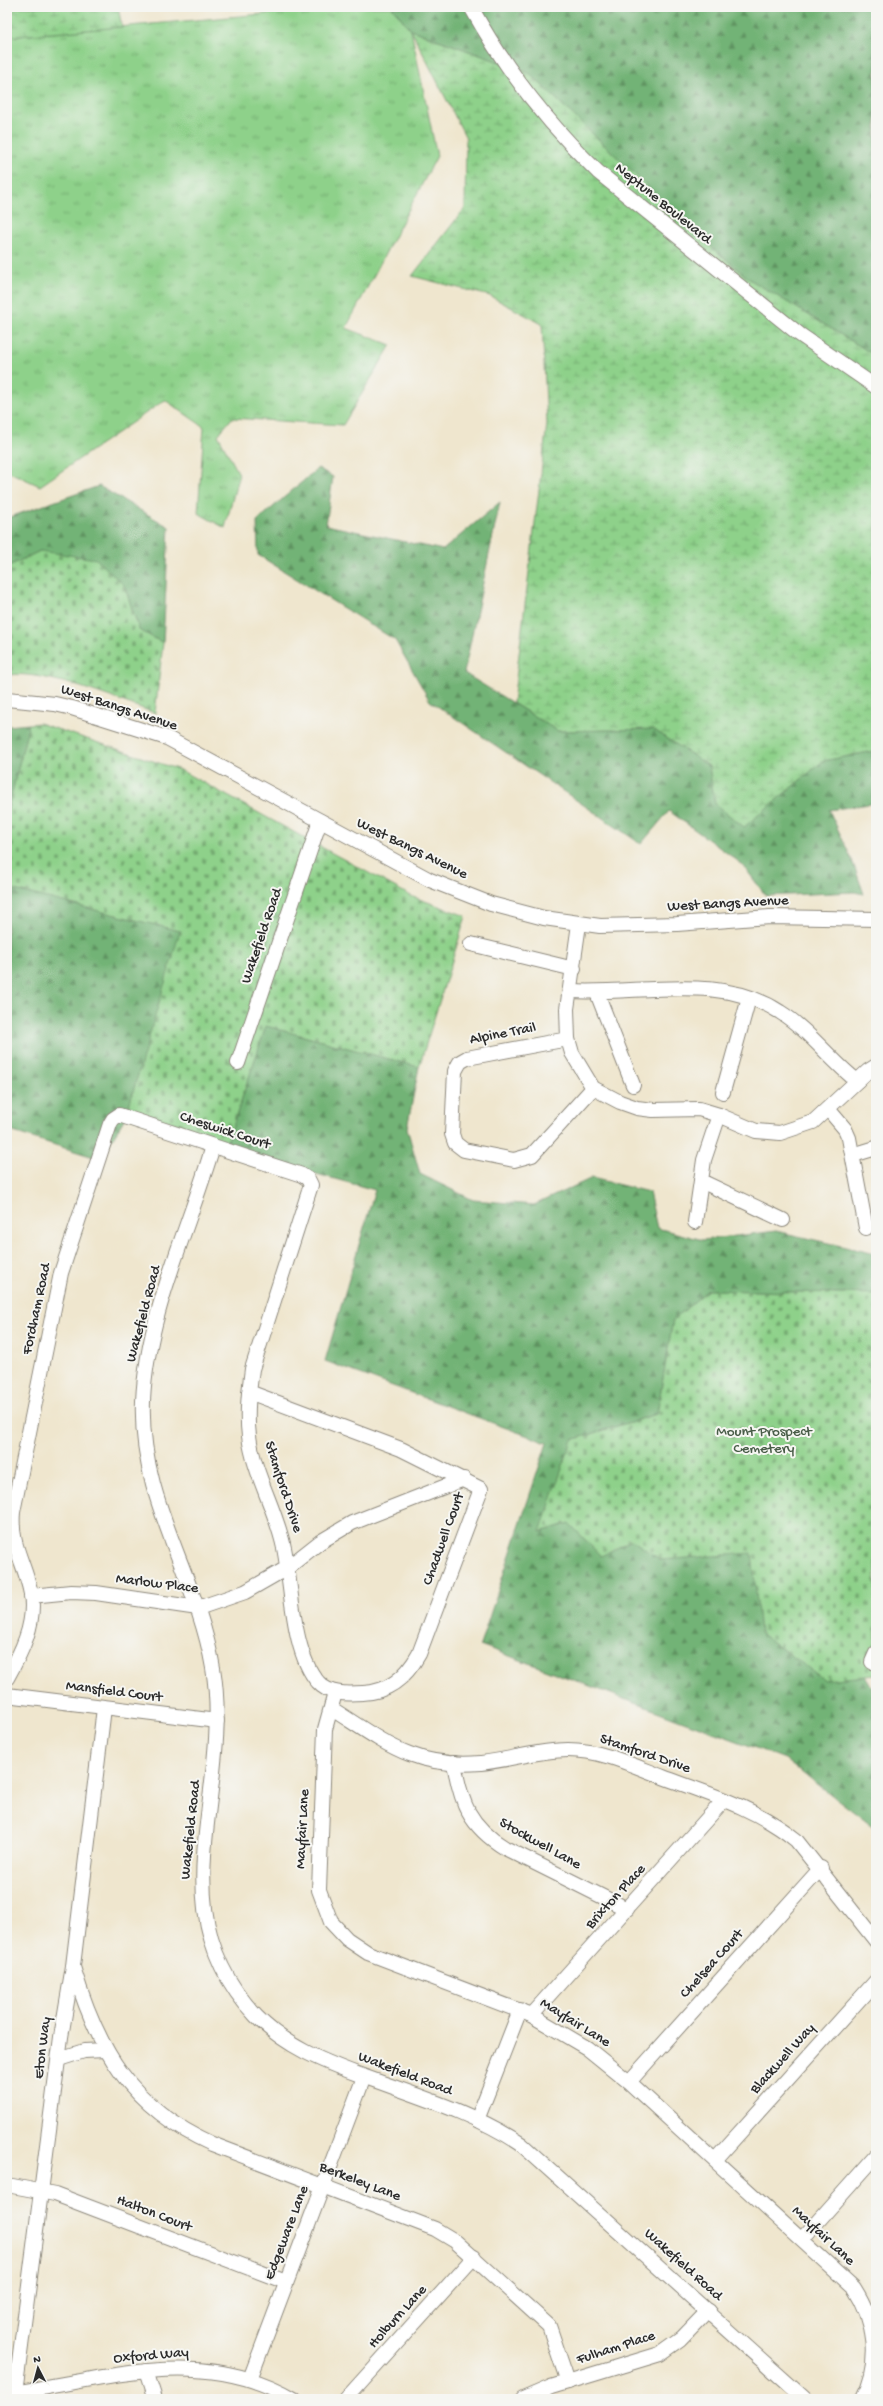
<svg xmlns="http://www.w3.org/2000/svg" width="883" height="2406" viewBox="0 0 883 2406" font-family="'Gochi Hand',sans-serif">
<style>
.grass{fill:url(#grass-tufts);stroke:#5c7e5a}
.forest{fill:url(#forest-firs);stroke:#4e6f50}
.wetland{fill:url(#wetland-marsh);stroke:#5c7e5a}
.cemetery{fill:url(#cemetery-stones);stroke:#5c7e5a}
.lines{fill:none;stroke-linecap:round;stroke-linejoin:round}
.minor-casing{stroke:#8d887c;stroke-width:16}
.minor{stroke:#fff;stroke-width:14}
.labels{text-anchor:middle;dominant-baseline:central;stroke-width:4;stroke-linejoin:round;paint-order:stroke}
.street-label{font-size:15px;fill:#2b2b2b;stroke:#f6f6f2}
.park-label{font-size:15px;fill:#495d48;stroke:#f6f6f2}
</style>
<defs>
<pattern id="grass-tufts" width="24" height="20" patternUnits="userSpaceOnUse"><rect width="24" height="20" fill="#8ed18a"/><path d="M3 7l-1-3M5 7V3M7 7l1-3M15 17l-1-3M17 17v-4M19 17l1-3" fill="none" stroke="#74aa71"/></pattern>
<pattern id="forest-firs" width="22" height="20" patternUnits="userSpaceOnUse"><rect width="22" height="20" fill="#72b376"/><path d="M5 1l3.5 6h-7zM16 11l3.5 6h-7z" fill="#5e9261"/></pattern>
<pattern id="wetland-marsh" width="20" height="14" patternUnits="userSpaceOnUse"><rect width="20" height="14" fill="#8ed18a"/><path d="M1 5h8M5 5V1M11 12h8M15 12V8" fill="none" stroke="#74aa71"/></pattern>
<pattern id="cemetery-stones" width="16" height="16" patternUnits="userSpaceOnUse"><rect width="16" height="16" fill="#8ed18a"/><path d="M2 7V4a2 2 0 0 1 4 0v3zM10 15v-3a2 2 0 0 1 4 0v3z" fill="#74aa71"/></pattern>
</defs>
<rect width="100%" height="100%" fill="#f6f6f2"/>
<filter id="ink" filterUnits="userSpaceOnUse"><feTurbulence type="fractalNoise" baseFrequency=".025" numOctaves="2"/><feDisplacementMap in="SourceGraphic" scale="8" xChannelSelector="R" yChannelSelector="G"/><feConvolveMatrix kernelMatrix="1 2 1 2 8 2 1 2 1" color-interpolation-filters="sRGB"/></filter>
<filter id="wash" filterUnits="userSpaceOnUse"><feTurbulence type="fractalNoise" baseFrequency=".012" numOctaves="4" result="noise"/><feDisplacementMap in="SourceGraphic" scale="16" xChannelSelector="R" yChannelSelector="G"/><feGaussianBlur stdDeviation="0.9" result="paint"/><feColorMatrix in="noise" values="0 0 0 0 0 0 0 0 0 0 0 0 0 0 0 0 0 1.4 0 .05"/><feComposite in="paint" operator="in"/></filter>
<g filter="url(#wash)">
<rect width="100%" height="100%" fill="#efe6ce"/>
<polygon class="grass" points="340,7 392,7 411,30 437,156 346,328 391,345 343,425 232,418 218,435 239,474 225,528 198,513 204,427 165,400 40,486 7,471 7,37"/>
<g class="forest">
<polygon points="392,7 876,7 876,356 749,279 709,245 529,73 411,30"/>
<polygon points="318,468 333,477 326,525 443,550 500,502 464,673 558,731 653,729 709,766 715,804 744,827 823,761 874,751 876,744 876,803 829,810 852,860 864,894 854,892 766,896 742,864 669,811 641,844 430,701 395,640 258,555 257,521"/>
<polygon points="99,486 169,527 163,643 139,630 124,585 40,551 7,567 7,518"/>
<polygon points="29,724 7,813 7,726"/>
<polygon points="7,888 181,931 126,1116 100,1159 7,1130"/>
<polygon points="266,1026 419,1067 407,1128 420,1174 473,1200 534,1205 592,1178 649,1192 657,1228 703,1240 776,1231 876,1254 876,1294 708,1290 673,1320 657,1414 572,1440 541,1532 569,1523 601,1556 632,1540 661,1560 753,1552 760,1633 825,1680 865,1676 876,1695 876,1829 785,1759 480,1645 547,1443 325,1361 375,1190 225,1149"/>
</g>
<g class="wetland">
<polygon points="7,7 118,7 122,27 7,37"/>
<polygon points="411,30 529,73 709,245 749,279 876,356 876,744 874,751 823,761 744,827 715,804 709,766 653,729 558,731 513,703 547,424 542,324 490,296 412,276 465,208 466,138"/>
</g>
<g class="cemetery">
<path d="M40,551L96,559L124,585L139,630L163,643L155,713C117,700 46,670 7,675V567Z"/>
<polygon points="39,723 180,770 411,896 466,916 419,1067 266,1026 225,1149 126,1116 180,931 7,888 7,813 29,724"/>
<polygon points="708,1290 876,1294 876,1675 825,1680 760,1633 752,1553 661,1560 632,1540 601,1556 569,1523 540,1532 572,1440 657,1414 673,1320"/>
</g>
</g>
<g filter="url(#ink)">
<g class="lines">
<g class="minor-casing">
<g id="minor">
<path d="M471,7C505,69 547,123 598,172L799,334L876,387"/>
<polyline points="7,699 55,704 72,708 167,738 430,880 491,904 544,918 600,926 677,924 770,917 876,919"/>
<polyline points="579,924 567,1009 568,1039 572,1053 593,1088 620,1102 637,1108 653,1110 699,1109 719,1115 756,1131 780,1133 813,1122 868,1071 876,1066"/>
<polyline points="471,944 574,969"/>
<path d="M571,991C639,995 719,972 780,1012C809,1030 830,1060 857,1081"/>
<polyline points="597,993 633,1085"/>
<polyline points="568,1039 467,1058 460,1062 455,1071 452,1134 455,1143 464,1150 514,1160 532,1155 593,1088"/>
<polyline points="238,1063 320,821"/>
<polyline points="723,1092 749,998"/>
<polyline points="828,1109 845,1129 849,1138 866,1228"/>
<path d="M213,1146C189,1229 147,1313 143,1401C139,1501 197,1574 213,1668C234,1793 155,1908 256,2016C285,2046 322,2061 360,2075C414,2095 473,2112 521,2144L805,2399"/>
<polyline points="853,1155 876,1148"/>
<polyline points="701,1181 783,1220"/>
<polyline points="695,1222 704,1160 719,1115"/>
<polyline points="31,1596 71,1592 96,1593 198,1608 245,1592 287,1568 320,1542 352,1523 464,1479"/>
<polyline points="872,1662 876,1653"/>
<path d="M7,1678C21,1653 36,1624 31,1594C25,1562 10,1547 13,1512L61,1273L110,1124L113,1119L119,1115L302,1175L308,1179L311,1185L252,1369C249,1391 246,1413 249,1436C254,1475 276,1509 284,1548C292,1586 292,1653 318,1682C329,1695 347,1694 363,1693C390,1692 407,1676 419,1654L481,1489L401,1449L249,1392"/>
<path d="M335,1693L325,1729L319,1890L331,1922L347,1939L368,1953L531,2015L587,2048L629,2082L854,2288C876,2322 881,2362 862,2399"/>
<polyline points="7,1695 217,1721"/>
<path d="M332,1709C384,1742 415,1769 481,1763C510,1760 538,1750 568,1750C601,1750 632,1765 663,1777C709,1794 757,1808 796,1840L876,1941"/>
<path d="M454,1763C461,1803 469,1826 505,1848L627,1909"/>
<path d="M73,1967C98,2050 130,2107 212,2144L435,2229L455,2241L549,2326L568,2382"/>
<polyline points="531,2015 724,1800"/>
<polyline points="59,2059 84,2051 105,2050"/>
<polyline points="629,2082 821,1868"/>
<polyline points="477,2120 520,2010"/>
<polyline points="715,2160 876,1981"/>
<polyline points="7,2185 55,2194 286,2282"/>
<polyline points="802,2239 876,2156"/>
<polyline points="146,2371 155,2399"/>
<polyline points="250,2379 364,2077"/>
<polyline points="15,2393 61,2037 73,1966 104,1708"/>
<path d="M7,2394C105,2379 202,2345 294,2399"/>
<polyline points="346,2399 474,2257"/>
<polyline points="523,2399 551,2387 660,2354 681,2339 708,2311"/>
</g>
</g>
<use href="#minor" class="minor"/>
</g>
</g>
<g class="labels">
<g class="street-label">
<text transform="translate(663 204) rotate(39)">Neptune Boulevard</text>
<text transform="translate(119 708) rotate(18)">West Bangs Avenue</text>
<text transform="translate(412 849) rotate(26)">West Bangs Avenue</text>
<text transform="translate(728 904) rotate(-3)">West Bangs Avenue</text>
<text transform="translate(262 936) rotate(-71)">Wakefield Road</text>
<text transform="translate(503 1034) rotate(-11)">Alpine Trail</text>
<text transform="translate(225 1131) rotate(18)">Cheswick Court</text>
<text transform="translate(37 1309) rotate(-78)">Fordham Road</text>
<text transform="translate(144 1314) rotate(-75)">Wakefield Road</text>
<text transform="translate(283 1487) rotate(72)">Stamford Drive</text>
<text transform="translate(444 1539) rotate(-70)">Chadwell Court</text>
<text transform="translate(157 1584) rotate(7)">Marlow Place</text>
<text transform="translate(114 1692) rotate(7)">Mansfield Court</text>
<text transform="translate(645 1754) rotate(19)">Stamford Drive</text>
<text transform="translate(303 1829) rotate(-87)">Mayfair Lane</text>
<text transform="translate(191 1830) rotate(-84)">Wakefield Road</text>
<text transform="translate(540 1844) rotate(29)">Stockwell Lane</text>
<text transform="translate(616 1897) rotate(-48)">Brixton Place</text>
<text transform="translate(712 1964) rotate(-48)">Chelsea Court</text>
<text transform="translate(575 2023) rotate(32)">Mayfair Lane</text>
<text transform="translate(43 2048) rotate(-83)">Eton Way</text>
<text transform="translate(783 2059) rotate(-48)">Blackwell Way</text>
<text transform="translate(405 2074) rotate(21)">Wakefield Road</text>
<text transform="translate(360 2182) rotate(21)">Berkeley Lane</text>
<text transform="translate(154 2214) rotate(21)">Halton Court</text>
<text transform="translate(287 2233) rotate(-69)">Edgeware Lane</text>
<text transform="translate(823 2236) rotate(43)">Mayfair Lane</text>
<text transform="translate(683 2265) rotate(42)">Wakefield Road</text>
<text transform="translate(398 2317) rotate(-48)">Holburn Lane</text>
<text transform="translate(616 2348) rotate(-18)">Fulham Place</text>
<text transform="translate(151 2356) rotate(-5)">Oxford Way</text>
</g>
<g class="park-label">
<text x="764" y="1432">Mount Prospect<tspan x="764" dy="17">Cemetery</tspan></text>
</g>
</g>
<rect width="883" height="2406" fill="none" stroke="#f6f6f2" stroke-width="24"/>
<g transform="translate(38 2368) rotate(354)" stroke="#f6f6f2" stroke-width="3" paint-order="stroke">
<path d="M0-3L7 15L0 10L-7 15Z" fill="#2b2b2b"/>
<text y="-6" font-size="11" font-weight="bold" text-anchor="middle" fill="#2b2b2b">N</text>
</g>
</svg>
